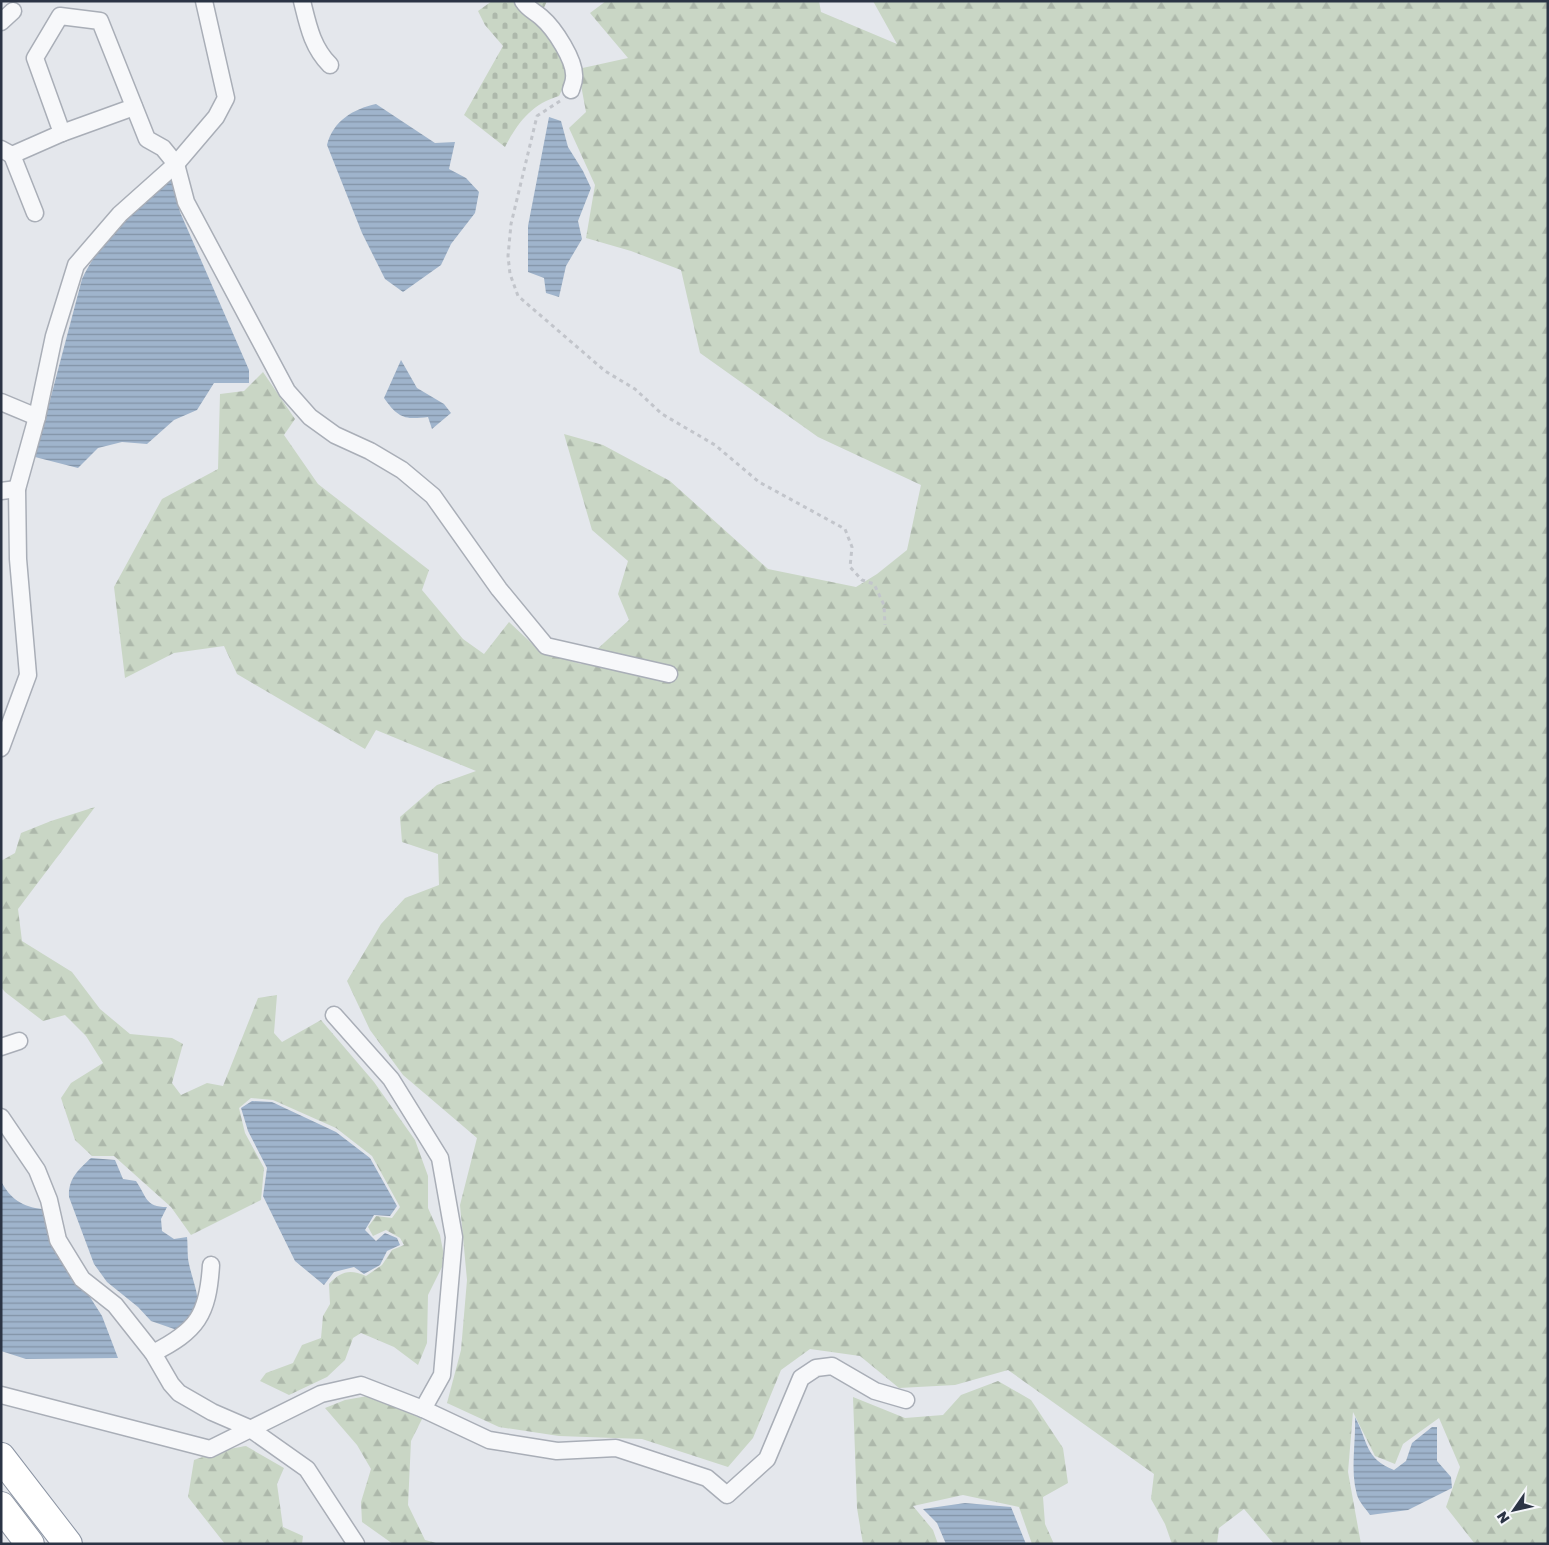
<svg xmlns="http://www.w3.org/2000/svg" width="1549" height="1545" viewBox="0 0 1549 1545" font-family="'Golos Text',sans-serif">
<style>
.forest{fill:url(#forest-firs)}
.cemetery{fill:url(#cemetery-stones)}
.water{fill:url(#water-rules)}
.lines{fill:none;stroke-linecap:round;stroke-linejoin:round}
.minor-casing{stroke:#a9aeb7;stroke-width:19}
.trunk-casing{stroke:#8b94a3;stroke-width:30}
.path{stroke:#c2c5cb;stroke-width:3;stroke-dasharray:4 4;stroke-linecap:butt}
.minor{stroke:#f7f8fa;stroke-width:16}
.trunk{stroke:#fff;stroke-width:28}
</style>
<defs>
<pattern id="forest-firs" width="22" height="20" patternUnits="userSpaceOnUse" patternTransform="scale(1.25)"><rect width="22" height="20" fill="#c9d6c5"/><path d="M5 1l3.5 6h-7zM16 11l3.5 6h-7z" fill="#adb8ab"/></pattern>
<pattern id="cemetery-stones" width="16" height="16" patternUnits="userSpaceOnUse" patternTransform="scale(1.25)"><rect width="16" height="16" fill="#c9d6c5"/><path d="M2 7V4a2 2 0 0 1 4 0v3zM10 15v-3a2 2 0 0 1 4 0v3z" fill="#adb8ab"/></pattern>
<pattern id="water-rules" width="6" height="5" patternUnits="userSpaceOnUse" patternTransform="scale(1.25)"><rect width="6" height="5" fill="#9fb4cc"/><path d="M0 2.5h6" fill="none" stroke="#8293a7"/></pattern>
</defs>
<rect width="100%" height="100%" fill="#e4e7ec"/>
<g class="forest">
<polygon points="606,1 819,1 821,12 897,44 873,1 1548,1 1548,1544 1475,1544 1446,1507 1460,1467 1439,1418 1403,1444 1395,1464 1375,1456 1353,1412 1348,1472 1361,1544 1274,1544 1244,1509 1219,1528 1217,1544 1172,1544 1165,1524 1151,1499 1154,1474 1008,1370 955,1385 899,1388 860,1356 810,1349 781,1370 753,1438 728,1467 642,1439 559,1436 499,1427 447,1403 461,1350 467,1280 460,1205 477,1138 403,1075 370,1030 347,981 381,924 405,898 439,885 438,854 402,842 400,817 437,785 476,771 376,730 365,749 237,674 224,646 174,653 125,678 114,587 162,499 218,469 220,394 244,391 263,372 295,419 284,435 318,484 429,570 422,590 463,639 484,654 509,622 541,652 581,664 629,620 618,594 628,561 592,530 564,434 603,445 670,481 768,569 856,587 877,574 907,550 921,485 818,437 700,353 681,270 631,251 586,238 595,185 569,128 586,112 578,69 628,58 590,13"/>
<path d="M95,807L18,909L22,941L72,972L100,1009L130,1034L172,1038L183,1044L172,1083L181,1095L207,1083L223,1086L258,998L277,995L274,1033L282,1042L321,1020L374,1082L415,1140L428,1176V1208L440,1235L445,1261L428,1295L427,1343L418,1365L394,1347L361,1333L353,1338L345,1360L327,1377L289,1395L260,1381L266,1373L293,1363L302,1345L321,1338L323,1316L330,1304L329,1284C341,1271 350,1269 366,1276L382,1265L392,1250L404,1245L400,1238L386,1230L373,1236L368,1227L376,1216L392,1218L400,1207L372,1156L336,1128L273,1100L251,1098L239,1108L245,1133L264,1168L261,1200L191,1235L171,1207L114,1156H92L75,1140L61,1098L71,1083L103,1063L86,1036L65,1015L43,1021L5,992L1,987V861L15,853L21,833L51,821Z"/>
<polygon points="998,1381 1031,1400 1063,1448 1068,1483 1043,1497 1045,1524 1054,1544 1032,1544 1019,1507 963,1495 913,1506 933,1530 938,1544 863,1544 857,1508 853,1397 905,1418 943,1415 961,1395"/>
<polygon points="373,1395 422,1419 411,1441 408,1505 425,1540 440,1544 393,1544 362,1522 361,1502 371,1469 357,1445 325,1408 345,1400"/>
<polygon points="246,1446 284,1468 277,1484 283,1527 303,1536 302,1544 225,1544 188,1497 194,1460 223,1450"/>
</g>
<path class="cemetery" d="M492,1H547L538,21L561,53L568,78L559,96C532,104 518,122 505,147L464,115L503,46L485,25L478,11Z"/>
<g class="water">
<path d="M376,104L435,143L455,142L449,169L466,178L479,192L475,213L451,244L441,265L403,292L385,279L362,233L327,145C333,121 353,109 376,104Z"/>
<polygon points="549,117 561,121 568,147 583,171 591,188 578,221 582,239 566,266 559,297 546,293 544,278 528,272 528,226"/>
<path d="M171,180L174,181L180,212L249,370V383H214L197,410L174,420L147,444L122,442L98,448L78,468L35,457L82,279C101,238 137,208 171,180Z"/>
<path d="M401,360L417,388L444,404L451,413L432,429L428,417C405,420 398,418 384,398Z"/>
<polygon points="252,1101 272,1102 336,1132 370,1158 397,1206 390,1216 374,1215 365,1230 376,1241 385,1233 397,1238 400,1245 387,1251 380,1265 364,1274 354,1267 334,1272 324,1285 295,1261 263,1196 267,1168 248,1131 241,1108"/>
<path d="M91,1158L115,1160L123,1179L136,1181C147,1197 145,1207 167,1207L161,1219L162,1231L174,1239L187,1237C188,1245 187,1256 189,1264C197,1299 207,1302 177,1330L151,1321L138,1307L107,1282L94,1264L69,1197C68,1179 78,1170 91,1158Z"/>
<path d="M1,1181C10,1199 23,1207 42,1209L50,1233L77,1285L90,1297L102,1316L118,1358L26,1359L1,1351Z"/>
<path d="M1355,1417C1368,1441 1365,1459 1394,1470L1406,1461L1412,1443L1432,1427H1437V1461L1451,1477L1452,1488L1408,1510L1370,1515C1366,1509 1359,1502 1357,1495C1350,1470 1356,1443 1355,1417Z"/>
<polygon points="965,1503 1011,1507 1026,1544 946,1544 937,1523 923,1509"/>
</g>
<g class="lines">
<g class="minor-casing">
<g id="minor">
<path d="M302,1C308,25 312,47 330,65"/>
<path d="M523,1C528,9 534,11 541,17C554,28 576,61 574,78C574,82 572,86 571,90"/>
<polyline points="1,22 13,11"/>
<polyline points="62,133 134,107"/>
<polyline points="1,149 12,155 62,133 35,58 60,16 100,21 147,139 163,148 176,164 186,202 287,391 310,417 335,435 370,451 402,470 433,496 499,589 546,646 669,674"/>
<polyline points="12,155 35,213"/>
<polyline points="1,402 37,417"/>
<polyline points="1,491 17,489"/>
<polyline points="1,748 28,675 18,559 17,489 37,417 54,336 76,265 120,214 176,164 216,117 226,98 204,1"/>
<polyline points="334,1015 391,1079 440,1158 454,1237 442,1375 423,1409"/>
<polyline points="1,1047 19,1041"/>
<polyline points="1,1117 37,1170 49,1200 58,1240 82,1279 115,1305 153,1353 171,1384 179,1393 212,1412 249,1428 307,1469 356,1544"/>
<path d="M153,1353C197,1331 208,1315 211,1265"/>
<polyline points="1,1395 210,1449 321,1394 361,1385 423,1409 489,1440 557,1451 616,1448 707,1478 727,1495 767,1459 801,1378 816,1368 832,1366 875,1391 906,1400"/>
</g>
</g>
<g class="trunk-casing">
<g id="trunk">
<polyline points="1,1457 68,1544"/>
<polyline points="1,1506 30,1544"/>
</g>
</g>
<polyline class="path" points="560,101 537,116 511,224 508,256 510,274 518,296 605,371 635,389 662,414 715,445 759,482 845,529 852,547 850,567 862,580 874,584 884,605 885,625"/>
<use href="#minor" class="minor"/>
<use href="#trunk" class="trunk"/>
</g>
<rect width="1549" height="1545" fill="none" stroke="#2b3445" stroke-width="5"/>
<g transform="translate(1514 1510) rotate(236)" stroke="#f4f6f9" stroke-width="4" paint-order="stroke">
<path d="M0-4L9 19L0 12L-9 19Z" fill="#2b3445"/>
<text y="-8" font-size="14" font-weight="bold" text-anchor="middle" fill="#2b3445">N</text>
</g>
</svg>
